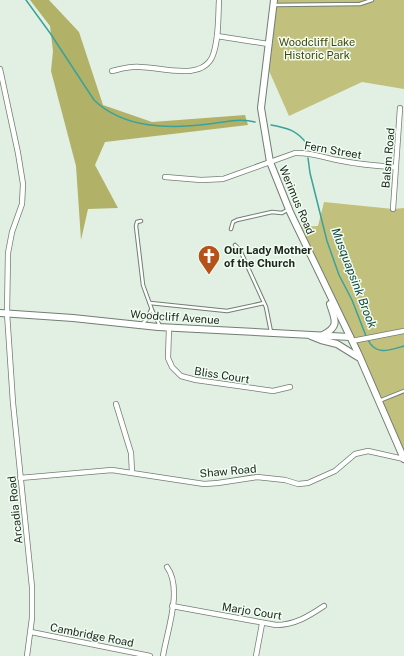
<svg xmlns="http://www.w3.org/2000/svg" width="404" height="656" viewBox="0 0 404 656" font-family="'Public Sans',sans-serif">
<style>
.green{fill:#c2c07d}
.forest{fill:#b2b168}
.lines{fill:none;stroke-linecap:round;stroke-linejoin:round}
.stream{stroke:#3aa29c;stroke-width:1.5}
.service-casing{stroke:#717e73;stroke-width:4.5}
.minor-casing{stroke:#717e73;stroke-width:6}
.secondary-casing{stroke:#717e73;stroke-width:8}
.service{stroke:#fff;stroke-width:2.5}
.minor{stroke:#fff;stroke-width:4.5}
.secondary{stroke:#fff;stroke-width:6}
.labels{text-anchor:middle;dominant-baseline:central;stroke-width:3;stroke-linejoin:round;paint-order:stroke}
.park-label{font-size:11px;fill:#47440b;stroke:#effef1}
.street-label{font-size:11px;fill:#202520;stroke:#effef1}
.poi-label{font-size:11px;font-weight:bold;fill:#202520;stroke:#effef1;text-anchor:start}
.water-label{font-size:12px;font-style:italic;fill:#184643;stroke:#effef1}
</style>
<rect width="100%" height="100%" fill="#e2f0e3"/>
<g class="green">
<polygon points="274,0 404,0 404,89 362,82 289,116 266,64"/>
<polygon points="324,202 393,209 404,208 404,459 297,227 318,226"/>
</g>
<polygon class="forest" points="30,0 49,0 79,32 103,105 152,122 245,115 248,125 105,142 95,165 118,208 88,209 81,240 76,166 51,71 53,51 50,26"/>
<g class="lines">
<g class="stream">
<path d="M26,0L50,33L94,100C124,129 170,129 209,124C224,122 240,118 255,122"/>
<path d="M271,125C287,128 297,130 307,144"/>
<polyline points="308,158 310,173 327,241 339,275 352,300 366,336"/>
<path d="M368,340C376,356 390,350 404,346"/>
</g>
<g class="service-casing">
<g id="service">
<polyline points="274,5 360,4 372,0"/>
<polyline points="141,221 137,222 136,226 143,285 152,310 160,326"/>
<polyline points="231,229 233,222 237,220 272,212 282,213 289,209"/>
<polyline points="235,245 240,250 266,307 271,332"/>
<polyline points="150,303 227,311 264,303"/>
<polyline points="142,324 147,319 151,310"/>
<polyline points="379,401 404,391"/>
</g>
</g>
<g class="minor-casing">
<g id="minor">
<polyline points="217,36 268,44"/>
<polyline points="0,69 18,153 23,184 22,204 12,232 8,253 7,313 13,403 32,587 32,618 27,656"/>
<path d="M112,71C121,69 130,66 140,67C161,67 203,82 213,55C219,38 218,18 219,0"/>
<path d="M165,177L201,180L223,179L295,153C310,152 322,157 337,160C356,164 376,166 395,167"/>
<polyline points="393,209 400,108"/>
<polyline points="169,328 168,358 172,367 181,376 196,380 273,391 290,387"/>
<polyline points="352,341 404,331"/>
<polyline points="116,404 131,453 132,472"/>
<polyline points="20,478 112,470 204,484 218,483 257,477 285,480 298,484 308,483 335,471 355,454 368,451 404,459"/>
<path d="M172,606L276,625C295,625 309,616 324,606"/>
<polyline points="31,632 150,656"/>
<path d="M163,656C167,631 183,589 167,567"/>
<polyline points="256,656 262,624"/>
</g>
</g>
<g class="secondary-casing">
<g id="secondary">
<polyline points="274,0 261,108 270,162 290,212 358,353 404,459"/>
<polyline points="0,313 73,318 158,327 350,337"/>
<path d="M323,335C340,326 335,320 330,304"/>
<polyline points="311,336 321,340 337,344 358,357"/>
</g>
</g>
<use href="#service" class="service"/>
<use href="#minor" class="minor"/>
<use href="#secondary" class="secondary"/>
</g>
<defs>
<g id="church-pin" transform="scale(1.15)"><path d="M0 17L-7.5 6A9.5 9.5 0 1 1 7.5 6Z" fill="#b5521a" stroke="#effef1"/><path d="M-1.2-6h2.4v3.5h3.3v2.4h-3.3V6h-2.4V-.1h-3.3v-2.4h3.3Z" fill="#fff"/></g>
</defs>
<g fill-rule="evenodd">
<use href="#church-pin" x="209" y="256"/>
</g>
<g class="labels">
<g class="park-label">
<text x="317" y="42">Woodcliff Lake<tspan x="317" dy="13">Historic Park</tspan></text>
</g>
<g class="street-label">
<text transform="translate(333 150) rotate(10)">Fern Street</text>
<text transform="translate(388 158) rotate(-85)">Balsm Road</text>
<text transform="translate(297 200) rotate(67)">Werimus Road</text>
<text transform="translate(175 317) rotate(4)">Woodcliff Avenue</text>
<text transform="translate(222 375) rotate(9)">Bliss Court</text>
<text transform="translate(228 471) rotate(-5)">Shaw Road</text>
<text transform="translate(15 510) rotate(-96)">Arcadia Road</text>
<text transform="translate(252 611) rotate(9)">Marjo Court</text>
<text transform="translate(92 635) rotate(11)">Cambridge Road</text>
</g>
<g class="poi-label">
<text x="224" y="250">Our Lady Mother<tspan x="224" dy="13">of the Church</tspan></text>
</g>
<g class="water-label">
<text transform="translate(354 278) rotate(69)">Musquapsink Brook</text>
</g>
</g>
</svg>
